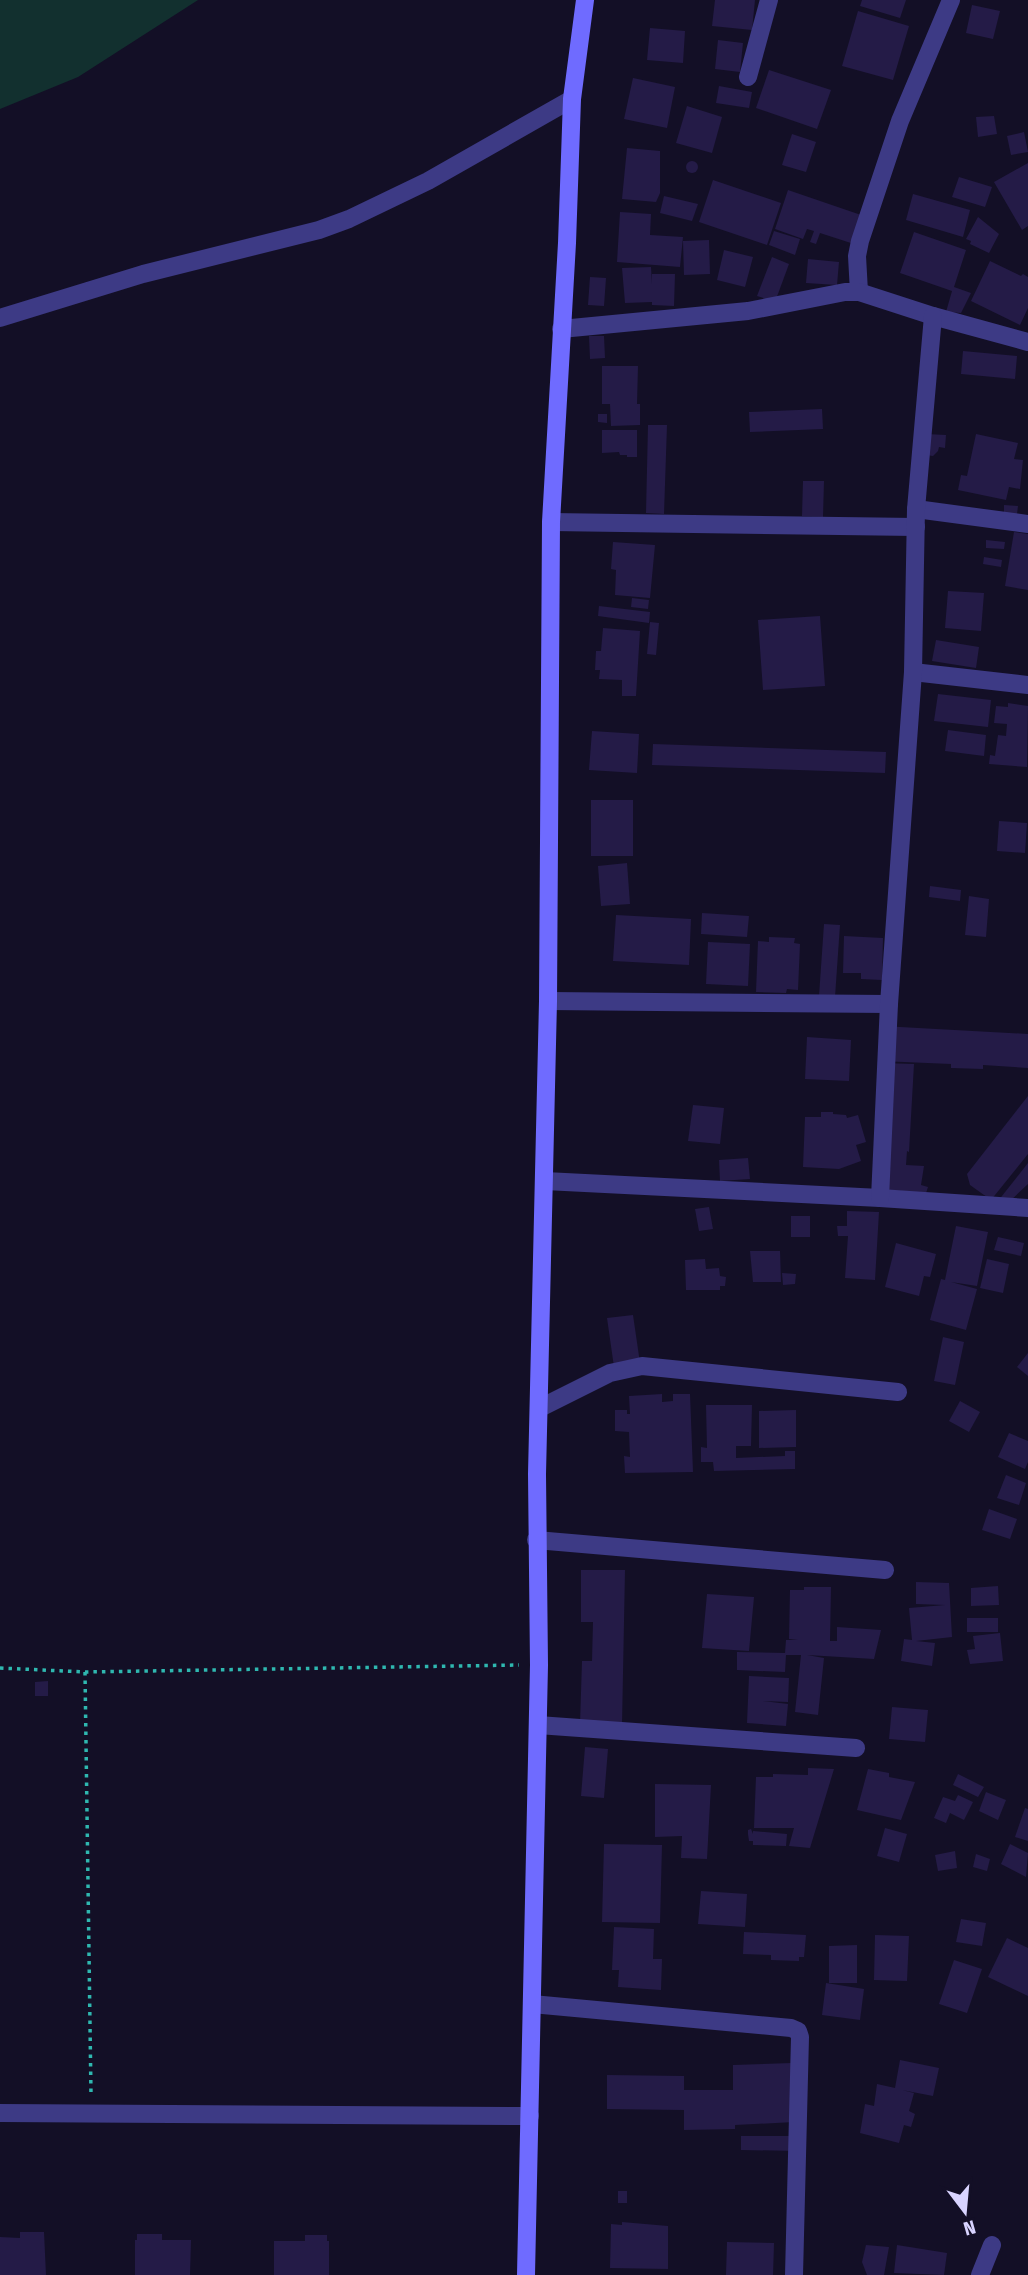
<svg xmlns="http://www.w3.org/2000/svg" width="1028" height="2275" viewBox="0 0 1028 2275" font-family="'Fira Sans Condensed',sans-serif">
<style>
.green{fill:#12302f}
.building{fill:#241b47}
.lines{fill:none;stroke-linecap:round;stroke-linejoin:round}
.path{stroke:#2fb8b0;stroke-width:3.5;stroke-dasharray:3.5 5;stroke-linecap:butt}
.street{stroke:#3d3a85;stroke-width:18}
.secondary{stroke:#6f6bff;stroke-width:18}
</style>
<rect width="100%" height="100%" fill="#130f26"/>
<polygon class="green" points="0,0 198,0 78,77 0,109"/>
<g class="building">
<polygon points="715,0 755,0 752,30 712,26"/>
<polygon points="862,0 906,0 900,18 860,6"/>
<polygon points="972,5 1000,11 993,39 966,33"/>
<polygon points="858,11 909,26 893,80 842,66"/>
<polygon points="650,28 685,31 683,63 647,60"/>
<polygon points="718,40 743,43 740,72 715,69"/>
<polygon points="769,70 831,90 817,129 756,108"/>
<polygon points="633,78 675,87 667,128 624,119"/>
<polygon points="719,86 752,92 749,108 716,103"/>
<polygon points="687,106 722,117 712,153 676,143"/>
<polygon points="994,116 997,134 978,137 976,117"/>
<polygon points="1024,132 1028,152 1011,155 1007,136"/>
<polygon points="792,134 816,142 806,172 782,165"/>
<polygon points="627,148 660,151 660,193 656,202 622,199"/>
<circle cx="692" cy="167" r="6"/>
<polygon points="1028,163 1028,226 1022,230 994,182"/>
<polygon points="959,177 992,187 985,207 952,197"/>
<polygon points="713,180 781,203 767,245 699,222"/>
<polygon points="788,190 864,216 854,244 820,233 816,244 810,242 814,231 807,229 803,239 775,229"/>
<polygon points="913,194 970,210 963,237 906,220"/>
<polygon points="664,196 698,204 692,221 660,213"/>
<polygon points="620,212 651,214 650,235 683,237 680,267 617,262"/>
<polygon points="978,217 999,234 989,253 970,244 971,241 966,239"/>
<polygon points="774,231 800,239 795,255 769,245"/>
<polygon points="914,232 966,250 954,287 971,293 961,313 946,312 952,291 900,273"/>
<polygon points="709,240 710,274 684,275 683,241"/>
<polygon points="724,250 753,257 745,287 717,280"/>
<polygon points="772,257 789,264 775,302 757,296"/>
<polygon points="808,259 839,262 837,285 806,283"/>
<polygon points="990,261 1021,276 1023,274 1028,277 1028,308 1020,325 971,301"/>
<polygon points="651,267 652,284 652,274 675,274 674,306 652,305 652,302 625,303 622,268"/>
<polygon points="590,277 606,278 604,306 588,305"/>
<polygon points="589,336 604,336 605,358 590,359"/>
<polygon points="963,351 1017,356 1015,379 961,374"/>
<polygon points="602,366 638,366 637,404 640,404 640,425 611,426 610,404 602,404"/>
<polygon points="822,409 823,429 750,432 749,412"/>
<polygon points="598,414 607,414 607,423 598,422"/>
<polygon points="648,425 667,425 664,514 646,513"/>
<polygon points="602,430 637,430 637,457 627,457 627,455 620,455 619,452 602,453"/>
<polygon points="926,434 946,435 945,448 939,447 938,451 933,456 926,455"/>
<polygon points="976,434 1018,443 1014,459 1023,460 1020,489 1009,487 1006,500 958,490 961,475 967,476"/>
<polygon points="803,481 824,481 823,517 802,516"/>
<polygon points="1004,505 1018,506 1017,514 1004,513"/>
<polygon points="1014,532 1028,534 1028,590 1005,586"/>
<polygon points="986,540 1005,542 1004,549 986,548"/>
<polygon points="613,542 655,545 650,598 615,595 616,570 611,569"/>
<polygon points="984,557 1002,560 1001,567 983,564"/>
<polygon points="948,591 984,593 981,631 945,628"/>
<polygon points="632,598 649,600 648,609 631,607"/>
<polygon points="599,606 650,612 649,623 598,616"/>
<polygon points="820,616 825,686 763,690 758,620"/>
<polygon points="650,622 659,623 656,655 647,654"/>
<polygon points="603,628 640,631 636,696 622,696 622,680 599,679 600,670 595,670 596,651 601,651"/>
<polygon points="936,640 979,647 976,668 932,661"/>
<polygon points="938,694 991,700 988,727 934,721"/>
<polygon points="1008,703 1028,706 1027,767 989,764 990,755 995,756 998,735 1006,736 1007,724 994,723 996,706 1008,707"/>
<polygon points="948,730 986,735 984,756 945,751"/>
<polygon points="592,731 639,734 637,773 589,770"/>
<polygon points="653,744 886,752 885,773 652,765"/>
<rect x="591" y="800" width="42" height="56"/>
<polygon points="999,821 1027,823 1025,853 997,851"/>
<polygon points="627,863 630,904 601,906 598,866"/>
<polygon points="930,886 961,890 960,901 929,897"/>
<polygon points="969,896 989,899 986,937 965,935"/>
<polygon points="702,913 749,916 747,937 701,934"/>
<polygon points="616,915 691,919 689,965 613,961"/>
<polygon points="824,924 840,925 835,997 819,996"/>
<polygon points="844,936 883,938 882,980 861,979 861,973 843,973"/>
<polygon points="769,937 795,938 794,943 800,944 798,990 787,989 786,993 756,992 758,941 769,942"/>
<polygon points="708,942 750,944 748,986 706,984"/>
<polygon points="882,1026 1028,1034 1028,1068 983,1065 983,1069 951,1068 951,1064 880,1061"/>
<polygon points="807,1037 851,1040 849,1081 805,1079"/>
<polygon points="880,1063 914,1064 909,1152 907,1151 906,1165 924,1166 921,1185 928,1187 926,1193 876,1189"/>
<polygon points="1028,1096 1028,1154 991,1200 970,1185 967,1174"/>
<polygon points="693,1105 724,1108 720,1144 688,1141"/>
<polygon points="821,1112 833,1112 833,1114 846,1115 847,1118 858,1115 866,1142 856,1145 861,1161 839,1169 803,1167 805,1117 821,1117"/>
<polygon points="748,1158 750,1179 720,1181 719,1160"/>
<polygon points="1028,1163 1028,1184 1009,1202 998,1201"/>
<polygon points="709,1207 713,1229 699,1231 695,1209"/>
<polygon points="847,1211 879,1212 875,1280 845,1278 848,1236 838,1236 837,1226 847,1226"/>
<rect x="791" y="1216" width="19" height="21"/>
<polygon points="956,1226 988,1232 977,1286 951,1282 977,1289 966,1330 930,1320 941,1279 945,1280"/>
<polygon points="998,1237 1024,1243 1021,1256 994,1250"/>
<polygon points="896,1243 936,1254 930,1277 924,1276 919,1296 885,1287"/>
<polygon points="750,1251 780,1251 781,1282 753,1282"/>
<polygon points="705,1259 706,1269 719,1268 720,1276 726,1277 725,1286 720,1286 720,1290 686,1290 685,1260"/>
<polygon points="987,1259 1009,1264 1003,1293 980,1288"/>
<polygon points="782,1273 796,1274 795,1284 783,1285"/>
<polygon points="633,1315 640,1363 614,1367 607,1318"/>
<polygon points="943,1337 964,1342 955,1385 934,1381"/>
<polygon points="1028,1353 1028,1376 1017,1367"/>
<polygon points="662,1394 662,1402 673,1401 673,1394 690,1394 693,1472 625,1473 624,1456 630,1457 629,1432 615,1431 615,1410 627,1410 627,1414 630,1414 629,1396"/>
<polygon points="960,1401 980,1412 969,1432 949,1421"/>
<polygon points="706,1405 752,1405 751,1446 736,1446 736,1458 785,1456 785,1451 795,1451 795,1469 714,1471 713,1462 701,1462 701,1447 707,1448"/>
<polygon points="796,1410 796,1447 759,1448 759,1411"/>
<polygon points="1009,1433 1028,1441 1028,1462 1025,1469 998,1457"/>
<polygon points="1006,1475 1026,1483 1019,1505 997,1498"/>
<polygon points="989,1509 1017,1519 1010,1539 982,1530"/>
<polygon points="581,1570 625,1570 622,1725 580,1724 582,1661 592,1661 593,1622 581,1622"/>
<polygon points="916,1582 949,1583 952,1637 916,1641 935,1643 932,1666 901,1661 904,1639 912,1640 909,1608 945,1605 916,1604"/>
<polygon points="998,1586 999,1605 971,1606 971,1588"/>
<polygon points="804,1587 831,1587 830,1641 837,1641 837,1627 881,1630 874,1659 807,1655 824,1658 818,1715 795,1712 801,1655 786,1655 785,1672 737,1670 737,1652 785,1653 786,1640 798,1640 789,1639 790,1590 804,1590"/>
<polygon points="707,1594 754,1597 749,1651 702,1648"/>
<rect x="967" y="1618" width="31" height="14"/>
<polygon points="1000,1633 1003,1661 970,1664 967,1650 975,1649 973,1636"/>
<polygon points="749,1676 789,1678 788,1702 763,1701 788,1704 786,1726 747,1723"/>
<polygon points="48,1681 48,1696 35,1696 35,1682"/>
<polygon points="892,1707 928,1710 925,1742 889,1739"/>
<polygon points="585,1747 608,1749 604,1798 581,1796"/>
<polygon points="808,1768 834,1769 810,1848 789,1846 794,1828 754,1828 756,1777 773,1777 773,1774 808,1775"/>
<polygon points="868,1769 889,1773 889,1777 915,1782 901,1820 857,1810"/>
<polygon points="958,1774 984,1787 978,1797 953,1785"/>
<polygon points="655,1784 711,1785 707,1859 681,1858 682,1836 655,1837"/>
<polygon points="986,1792 1006,1800 998,1820 979,1811"/>
<polygon points="958,1795 973,1802 964,1820 950,1813 946,1823 934,1818 943,1797 955,1801"/>
<polygon points="1025,1808 1028,1809 1028,1841 1015,1837"/>
<polygon points="885,1828 907,1834 899,1862 877,1856"/>
<polygon points="751,1829 753,1834 753,1831 787,1834 786,1846 753,1845 753,1841 749,1841 748,1834 748,1830"/>
<polygon points="604,1844 662,1845 660,1923 602,1922"/>
<polygon points="1010,1844 1028,1853 1026,1877 1001,1864"/>
<polygon points="955,1851 957,1868 938,1871 935,1855"/>
<polygon points="976,1854 990,1859 987,1871 973,1867"/>
<polygon points="701,1891 747,1894 745,1927 698,1924"/>
<polygon points="961,1919 986,1923 982,1946 956,1942"/>
<polygon points="614,1927 654,1929 653,1959 662,1959 661,1990 618,1987 619,1970 612,1970"/>
<polygon points="744,1932 806,1935 804,1957 799,1957 799,1961 771,1960 771,1955 743,1954"/>
<polygon points="875,1935 909,1936 907,1981 874,1980"/>
<polygon points="1007,1938 1028,1948 1028,1996 988,1977"/>
<polygon points="857,1945 857,1983 829,1983 829,1946"/>
<polygon points="954,1960 982,1969 967,2013 939,2004"/>
<polygon points="826,1983 864,1989 860,2020 822,2015"/>
<polygon points="900,2060 939,2068 933,2096 902,2090 914,2093 909,2111 915,2114 911,2127 904,2125 899,2143 860,2133 865,2104 874,2106 877,2084 895,2088"/>
<polygon points="792,2063 794,2122 735,2125 735,2129 684,2130 684,2110 607,2109 607,2075 684,2076 684,2090 733,2090 733,2065"/>
<polygon points="741,2136 800,2136 800,2151 741,2150"/>
<rect x="618" y="2191" width="9" height="12"/>
<polygon points="622,2222 668,2226 668,2269 610,2268 611,2224 622,2225"/>
<polygon points="20,2232 44,2232 46,2275 0,2275 0,2237 20,2238"/>
<polygon points="137,2234 162,2234 162,2240 191,2240 190,2275 135,2275 135,2240 137,2240"/>
<polygon points="305,2235 327,2235 327,2241 329,2241 329,2275 274,2275 274,2241 305,2241"/>
<polygon points="727,2242 774,2243 773,2275 726,2275"/>
<polygon points="866,2245 889,2247 884,2275 867,2275 862,2262"/>
<polygon points="897,2245 947,2253 944,2275 894,2273"/>
</g>
<g class="lines">
<g class="path">
<polyline points="0,1668 85,1672 519,1665"/>
<polyline points="85,1672 91,2095"/>
</g>
<g class="street">
<polyline points="748,77 769,0"/>
<polyline points="859,292 857,256 860,241 900,121 951,0"/>
<polyline points="0,318 143,274 319,230 349,219 428,181 572,99"/>
<polyline points="561,329 748,311 845,292 859,292 933,316 1028,342"/>
<polyline points="916,509 1028,524"/>
<polyline points="551,522 916,527"/>
<polyline points="913,672 1028,685"/>
<polyline points="548,1001 889,1004"/>
<polyline points="545,1181 880,1198 1028,1208"/>
<polyline points="880,1198 889,1004 913,672 916,509 933,316"/>
<polyline points="540,1408 610,1373 642,1366 898,1392"/>
<polyline points="536,1540 885,1570"/>
<polyline points="538,1725 856,1748"/>
<polyline points="532,2004 791,2028 798,2031 800,2037 794,2275"/>
<polyline points="0,2113 530,2116"/>
<polyline points="980,2275 992,2245"/>
</g>
<polyline class="secondary" points="526,2275 539,1665 537,1474 548,1001 551,522 567,243 572,99 585,0"/>
</g>
<g transform="translate(965 2212) rotate(164)" stroke="#130f26" stroke-width="5" paint-order="stroke">
<path d="M0-5L12 26L0 18L-12 26Z" fill="#d9d4ff"/>
<text y="-10" font-size="19" font-weight="bold" text-anchor="middle" fill="#d9d4ff">N</text>
</g>
</svg>
